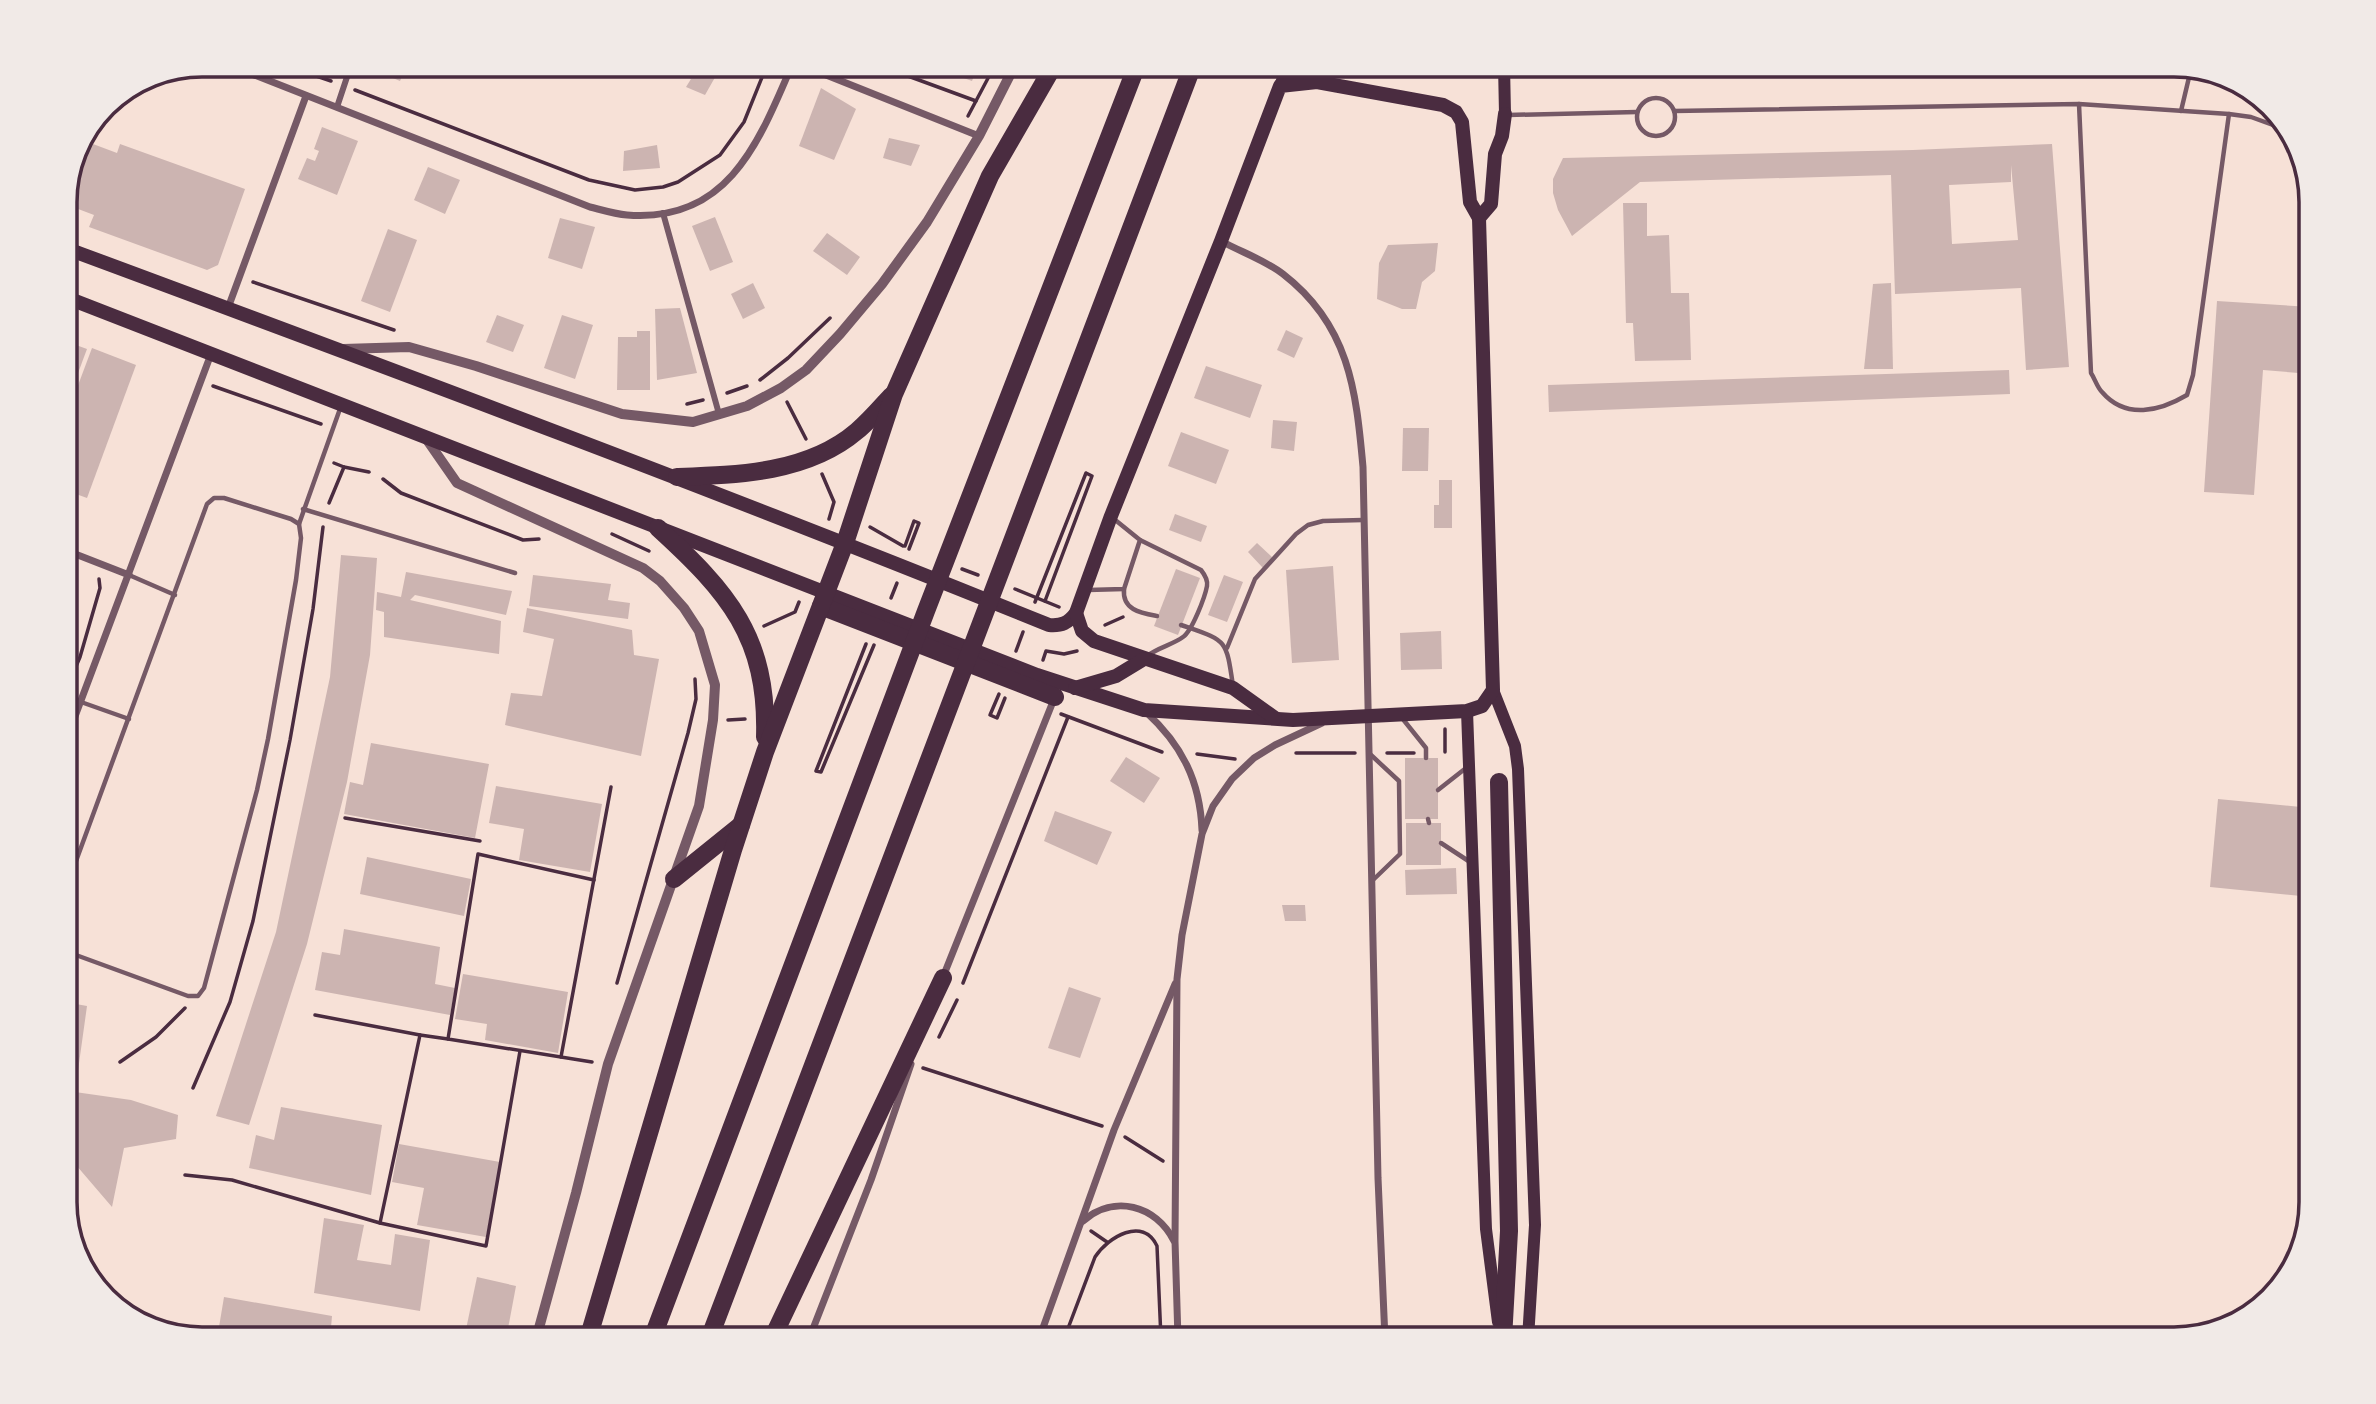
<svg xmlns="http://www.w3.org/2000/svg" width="2376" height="1404" viewBox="0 0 2376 1404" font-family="'PT Sans',sans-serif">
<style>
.building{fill:#ccb4b1;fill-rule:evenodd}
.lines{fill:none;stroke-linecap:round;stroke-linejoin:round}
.path{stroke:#4a2c40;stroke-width:3.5}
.service{stroke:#755966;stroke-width:4.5}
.pedestrian{stroke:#755966;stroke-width:6}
.minor{stroke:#755966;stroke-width:7}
.tertiary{stroke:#755966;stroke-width:10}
.secondary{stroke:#4a2c40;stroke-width:12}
.primary{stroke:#4a2c40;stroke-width:14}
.motorway{stroke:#4a2c40;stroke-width:18}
.rim{fill:none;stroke:#4a2c40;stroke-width:3.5}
</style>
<rect width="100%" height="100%" fill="#f7e1d7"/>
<g class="building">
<polygon points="370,65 407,65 400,81 369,68"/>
<polygon points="686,65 722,65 705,95 686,87 691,79 682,74"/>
<polygon points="927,65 978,65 972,81"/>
<polygon points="821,88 856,109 834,160 799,146"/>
<polygon points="322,127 358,141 337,195 298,179 307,158 315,161 319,151 314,149"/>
<polygon points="889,138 920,145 911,166 883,158"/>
<polygon points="85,141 117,153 120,144 245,189 218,265 207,270 89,227 94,215 65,204 65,195"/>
<path d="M2052,144L2069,367L2026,370L2021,288L1895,294L1891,175L1640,182L1572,236L1558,210L1553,193V179L1563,158L1913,150ZM2011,165L2018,240L1952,244L1949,185L2011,182Z"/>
<polygon points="657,145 660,168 623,171 624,151"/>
<polygon points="428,167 460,180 445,214 414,200"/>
<polygon points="1623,203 1647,203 1647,236 1669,235 1671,293 1689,293 1691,360 1635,361 1633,323 1626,323"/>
<polygon points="715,217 733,262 710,271 692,226"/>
<polygon points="560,218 595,227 582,269 548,258"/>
<polygon points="388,229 417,240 390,312 361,301"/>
<polygon points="827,233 860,257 847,275 813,251"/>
<polygon points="1438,243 1435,271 1422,282 1416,309 1402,309 1377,299 1379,263 1388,245"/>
<polygon points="753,283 765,308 743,319 731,294"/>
<polygon points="1891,283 1893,369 1864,369 1873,284"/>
<polygon points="2217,301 2311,307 2311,374 2263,370 2254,495 2204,492"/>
<polygon points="680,308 697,373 657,380 655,309"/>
<polygon points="497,315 524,325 513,352 486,342"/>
<polygon points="562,315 593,325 575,379 544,368"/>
<polygon points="1286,330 1303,338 1294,358 1277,350"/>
<polygon points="637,331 650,331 650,390 617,390 618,337 637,337"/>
<polygon points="65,341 87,349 65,408"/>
<polygon points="92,348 136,365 87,498 65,490 65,420"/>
<polygon points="1206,366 1262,385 1250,418 1194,398"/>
<polygon points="2009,370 2010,394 1549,412 1548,385"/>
<polygon points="1273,420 1297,422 1294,451 1271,448"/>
<polygon points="1403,428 1429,428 1428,471 1402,471"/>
<polygon points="1181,432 1229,450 1216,484 1168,466"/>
<polygon points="1439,480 1452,480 1452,528 1434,528 1434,505 1439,505"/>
<polygon points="1175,514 1207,526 1201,542 1169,530"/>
<polygon points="1257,543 1273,558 1263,568 1248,552"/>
<polygon points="341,555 377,558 370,655 347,782 307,944 249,1125 216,1116 276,932 330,677"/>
<polygon points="1333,566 1339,660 1292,663 1286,570"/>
<polygon points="1176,569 1200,578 1178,635 1154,626"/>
<polygon points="406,572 512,591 506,615 415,595 410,600 501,621 499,654 384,637 384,612 376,610 377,592 401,597"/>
<polygon points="533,575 611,584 608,600 630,603 628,619 529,606"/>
<polygon points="1224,575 1243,582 1227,622 1208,615"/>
<polygon points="527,608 632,630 634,655 659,659 641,756 505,725 511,693 542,696 554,639 523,632"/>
<polygon points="1441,631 1442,669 1401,670 1400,633"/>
<polygon points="371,743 489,764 475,838 344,814 350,782 363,785"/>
<polygon points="1126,757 1160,778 1144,803 1110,781"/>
<rect x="1405" y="758" width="33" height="61"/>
<polygon points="496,786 602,804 590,872 519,860 524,829 489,823"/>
<polygon points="2218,799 2311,808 2311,897 2210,887"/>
<polygon points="1055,811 1112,832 1097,865 1044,841"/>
<rect x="1406" y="823" width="35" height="42"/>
<polygon points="367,857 471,879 464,916 360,894"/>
<polygon points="1456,868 1457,894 1406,895 1405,870"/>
<polygon points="1282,905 1305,905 1306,921 1285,921"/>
<polygon points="344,929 440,947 435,984 455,988 450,1015 315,990 322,952 340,955"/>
<polygon points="463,974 568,992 558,1053 485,1040 487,1024 455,1019"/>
<polygon points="1069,987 1101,998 1080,1058 1048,1048"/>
<polygon points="65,1002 87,1006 75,1092 131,1100 178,1115 176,1139 124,1148 112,1207 70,1158 65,1157"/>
<polygon points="281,1107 382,1125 371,1195 249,1168 256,1135 274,1140"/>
<polygon points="399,1144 500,1162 486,1237 417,1225 424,1188 392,1182"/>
<polygon points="324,1218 364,1225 357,1260 391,1265 395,1234 430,1240 420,1311 314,1293"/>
<polygon points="477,1277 516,1286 506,1339 465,1334"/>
<polygon points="224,1297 332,1316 330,1339 202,1339 167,1330 169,1324 218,1333"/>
<polygon points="338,1331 389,1338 389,1339 337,1339"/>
</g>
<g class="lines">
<g class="path">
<polyline points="284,65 331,81"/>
<polyline points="878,65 976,101"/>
<polyline points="355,90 589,180 635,190 663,187 678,182 720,155 744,122 767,65"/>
<polyline points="968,116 995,65"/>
<polyline points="253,282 394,330"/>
<polyline points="760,380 788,358 830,318"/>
<polyline points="213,386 321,424"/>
<polyline points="727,393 747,386"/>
<polyline points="787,402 806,439"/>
<polyline points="687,404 703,400"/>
<polyline points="344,467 369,472"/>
<polyline points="822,474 834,502 829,519"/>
<polyline points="383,479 401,493 523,540 539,539"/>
<polyline points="329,503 344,467 334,463"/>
<polyline points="870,527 903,546"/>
<polyline points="612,534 649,551"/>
<polyline points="905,546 914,521 919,523 909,549"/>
<polyline points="962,569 978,575"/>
<polyline points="1015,589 1059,607"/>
<polyline points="891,598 897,583"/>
<polyline points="1035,602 1086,473 1092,476 1045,601"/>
<polyline points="1105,625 1123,617"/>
<polyline points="764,626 795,612 799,602"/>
<polyline points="866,644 816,771 821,772 874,645"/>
<polyline points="1016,651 1023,632"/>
<polyline points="1043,660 1046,651 1064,654 1077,651"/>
<polyline points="65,692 80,657 100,588 99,579"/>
<polyline points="999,694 990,715 997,718 1005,698"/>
<polyline points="1061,714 1162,752"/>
<polyline points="728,720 745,719"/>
<polyline points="1445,729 1445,752"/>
<polyline points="1296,753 1355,753"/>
<polyline points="1387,753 1414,753"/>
<polyline points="1197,754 1235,759"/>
<polyline points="345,818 480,841"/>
<polyline points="617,983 688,733 696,699 695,679"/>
<polyline points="963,983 1068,717"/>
<polyline points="315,1015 420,1035"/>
<polyline points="939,1037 957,1000"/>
<polyline points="561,1057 611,787"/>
<polyline points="120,1062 156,1037 185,1008"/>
<polyline points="592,1062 448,1039 478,854 594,880"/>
<polyline points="923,1068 1102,1126"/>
<polyline points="193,1088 230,1002 253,921 290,740 313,609 323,527"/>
<polyline points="1125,1137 1163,1161"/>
<polyline points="185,1175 232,1180 380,1223 420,1035 448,1039"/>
<polyline points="380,1223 486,1246 520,1051"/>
<polyline points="1091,1231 1107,1242"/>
<path d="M1064,1339L1095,1257C1108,1237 1143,1216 1157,1246L1161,1339"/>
</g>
<g class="service">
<circle cx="1656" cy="117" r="19"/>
<path d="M2079,104L2091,373C2095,379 2097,387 2102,392C2126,420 2160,411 2187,395L2193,375L2229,114"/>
<polyline points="1674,111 2079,104 2229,114 2251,117 2290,131"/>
<polyline points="2181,111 2191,69"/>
<polyline points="1508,115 1637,112"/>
<polyline points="303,509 515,573"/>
<path d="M1140,540L1201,570C1205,575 1208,580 1207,586C1205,597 1192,631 1183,637C1172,645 1159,647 1147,656"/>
<polyline points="129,575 175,595"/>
<path d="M1124,589C1122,610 1141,613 1157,616"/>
<polyline points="1088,590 1124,589 1140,540 1114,519"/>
<path d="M1181,625C1227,641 1226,638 1233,686"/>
<polyline points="1227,648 1255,579 1296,534 1308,525 1323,521 1363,520"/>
<polyline points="81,702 129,719"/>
<polyline points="1402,718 1426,748 1426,758"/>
<polyline points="1371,755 1399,781 1400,854 1373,880"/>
<polyline points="1438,790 1466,768"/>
<polyline points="1428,819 1429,823"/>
<polyline points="1441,843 1470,862"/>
<polyline points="65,891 207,504 214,498 224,498 291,519 299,524"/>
<polyline points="65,951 188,996 198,996 204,988 257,790 268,739 296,580 301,538 299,524 341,406"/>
</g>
<g class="pedestrian">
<polyline points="337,107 351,65"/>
<polyline points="663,213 719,414"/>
</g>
<g class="minor">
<path d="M229,65L590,207C602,210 615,214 627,215C728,223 759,142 792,65"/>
<polyline points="801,65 979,136"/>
<path d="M1221,241C1241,252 1265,260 1283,274C1349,325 1356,389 1363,467L1378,1178L1385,1339"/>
<polyline points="228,308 306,96"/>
<polyline points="65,550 129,575"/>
<path d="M1146,712C1182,745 1200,781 1202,830"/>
<polyline points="65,743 211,354"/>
<polyline points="943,977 1054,699"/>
<path d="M1083,1221C1114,1194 1156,1205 1174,1241"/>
<polyline points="809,1339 871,1180 911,1064"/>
<polyline points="1039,1339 1114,1130 1175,984"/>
<polyline points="1178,1339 1175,1241 1177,979 1182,935 1202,834 1213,806 1232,779 1254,758 1275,745 1322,723"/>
</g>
<g class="tertiary">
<polyline points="343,349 409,347 476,366 622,414 693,422 747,406 781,388 806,370 840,334 882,284 927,222 979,136 1015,65"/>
<polyline points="425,437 457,483 643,568 660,581 684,608 699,631 715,685 713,720 699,806 608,1064 576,1193 536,1339"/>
</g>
<g class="secondary">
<polyline points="1504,65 1505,114"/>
<polyline points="1280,86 1288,65"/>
<polyline points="1493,690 1515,746 1518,769 1535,1225 1528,1339"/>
<polyline points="1467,711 1486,1229 1498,1322"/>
</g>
<g class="primary">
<path d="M65,248C394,370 723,493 1049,625C1062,626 1068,623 1076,613L1111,516L1221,241L1280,86L1317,82L1443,105L1456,112L1462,122L1470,202L1479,218"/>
<polyline points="65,297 1037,675 1144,710 1293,720 1467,711 1482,706 1493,690 1479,218 1491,204 1495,154 1502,136 1505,114"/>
<polyline points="1076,613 1082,631 1094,641 1233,688 1275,718"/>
<polyline points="1075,688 1116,676 1144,659"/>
</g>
<g class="motorway">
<path d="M677,477C738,475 808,473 857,431C869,421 880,408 891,396"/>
<path d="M658,528C728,592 768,637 765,737"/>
<polyline points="821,606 1055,697"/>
<polyline points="1499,782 1509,1231 1503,1339"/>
<polyline points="674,879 741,825"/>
<polyline points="588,1339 733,850 765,752 845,543 894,394 990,176 1054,65"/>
<polyline points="652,1339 926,611 1137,65"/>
<polyline points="709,1339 1193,65"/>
<polyline points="772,1339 943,978"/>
</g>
</g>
<path d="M0 0H2376V1404H0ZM202 77H2174A125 125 0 0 1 2299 202V1202A125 125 0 0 1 2174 1327H202A125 125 0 0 1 77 1202V202A125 125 0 0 1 202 77Z" fill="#f1eae7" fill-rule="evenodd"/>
<path class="rim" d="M202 77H2174A125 125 0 0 1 2299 202V1202A125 125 0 0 1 2174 1327H202A125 125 0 0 1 77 1202V202A125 125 0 0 1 202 77Z"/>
</svg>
